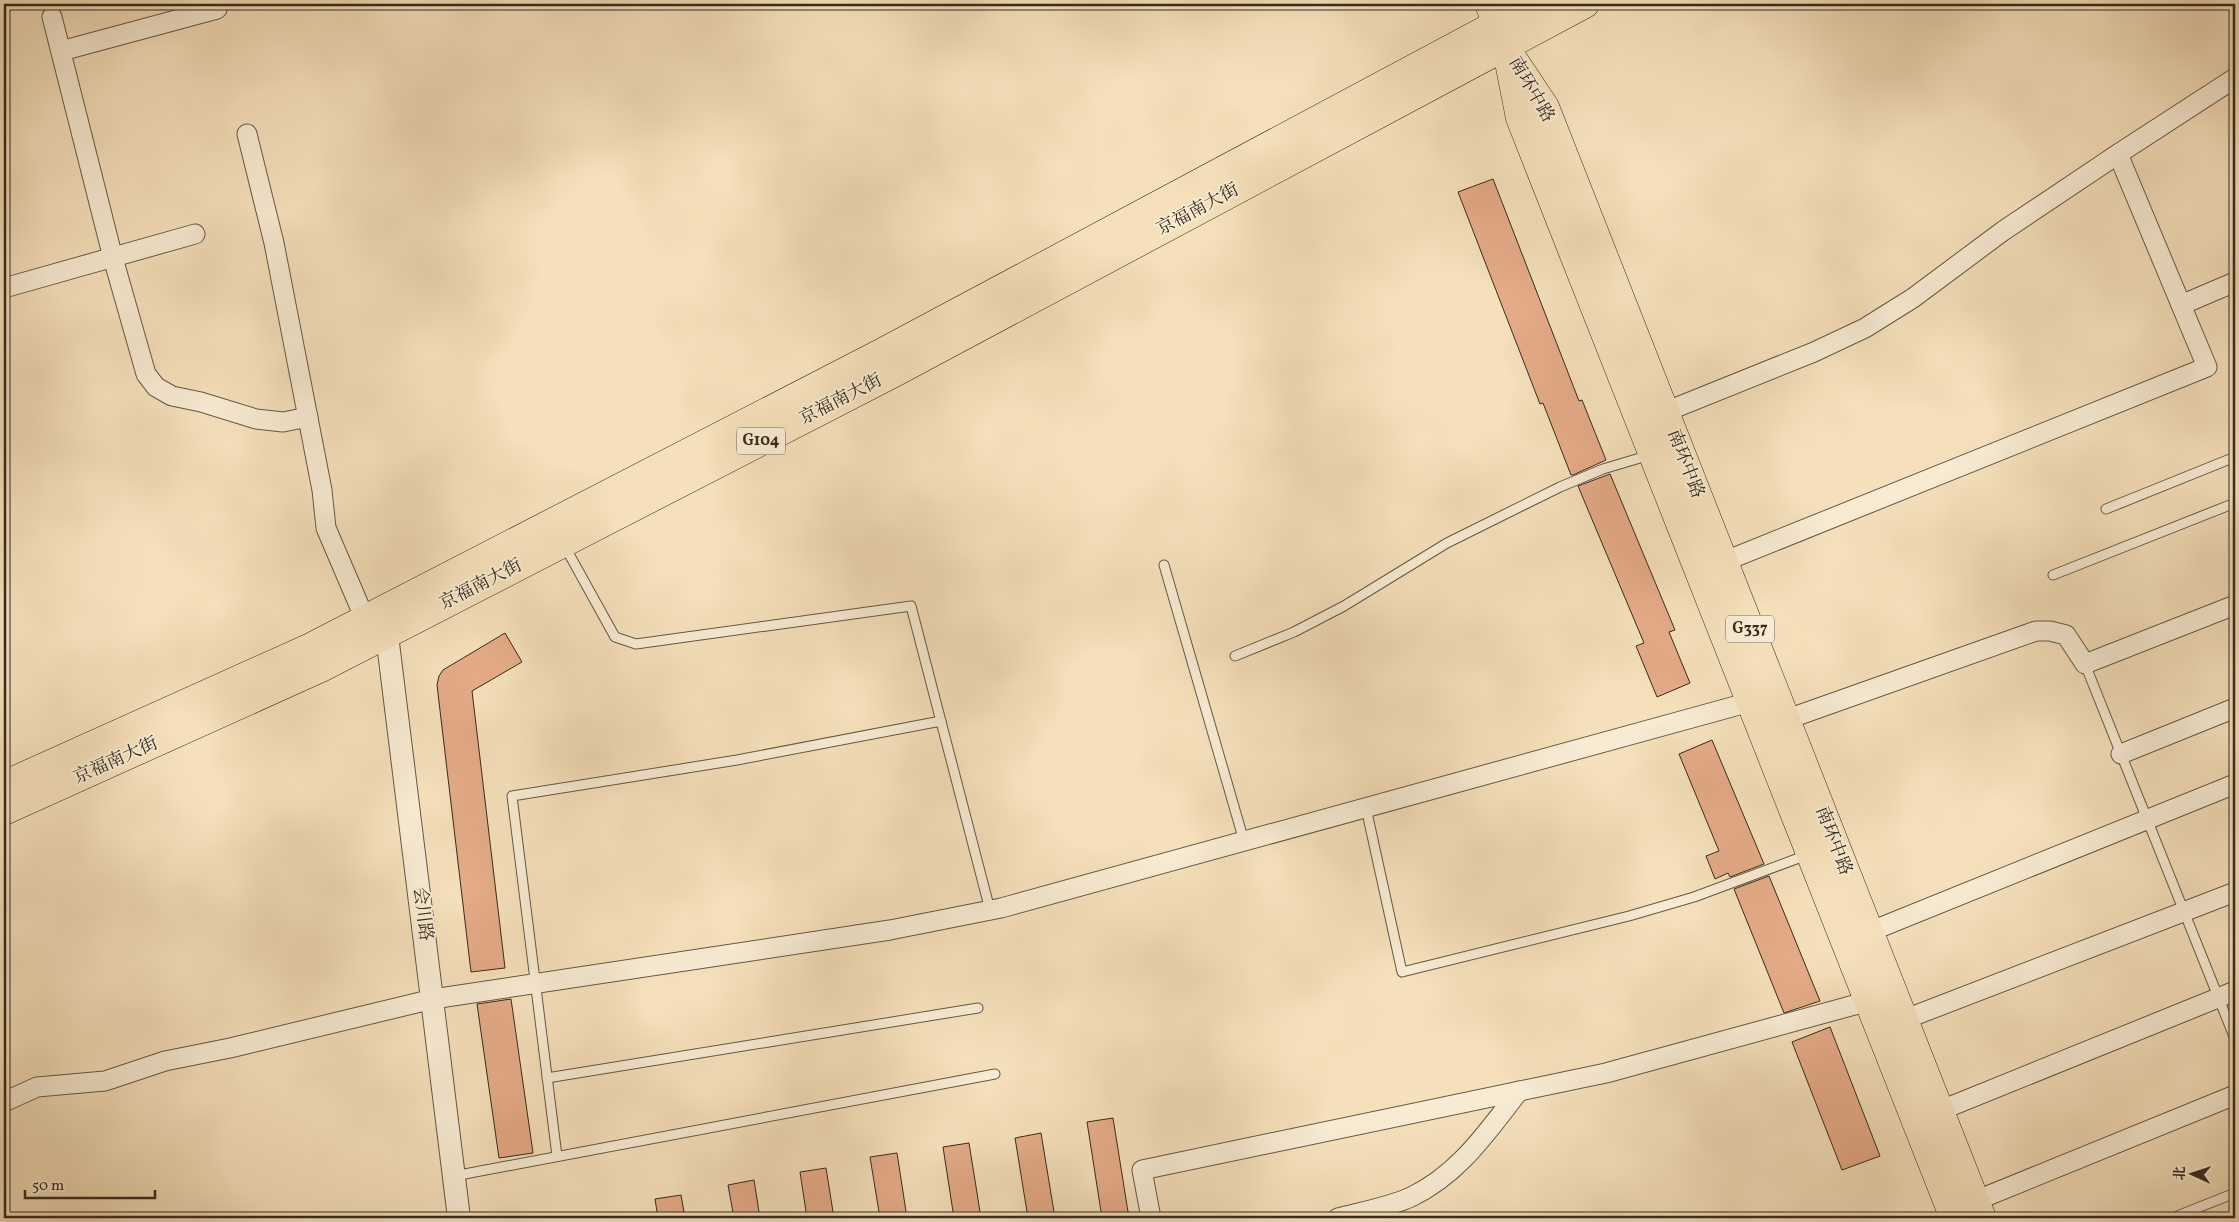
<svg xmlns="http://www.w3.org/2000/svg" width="2239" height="1222" viewBox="0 0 2239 1222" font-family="Vollkorn,'Noto Serif SC',serif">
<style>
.building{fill:#e5ab88;stroke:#352b1e}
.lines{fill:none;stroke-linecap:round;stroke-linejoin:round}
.service-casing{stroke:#655845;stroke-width:11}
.minor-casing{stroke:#655845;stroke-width:21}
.tertiary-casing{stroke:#655845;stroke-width:24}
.trunk-casing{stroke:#352b1e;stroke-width:29}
.service{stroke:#f8ebd3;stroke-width:9}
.minor{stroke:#f8ebd3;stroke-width:19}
.tertiary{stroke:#f8ebd3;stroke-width:22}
.trunk{stroke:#f5e0bb;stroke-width:28}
.labels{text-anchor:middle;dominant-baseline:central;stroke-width:4;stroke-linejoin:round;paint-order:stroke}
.shield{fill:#f8ebd3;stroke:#706554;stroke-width:1}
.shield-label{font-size:16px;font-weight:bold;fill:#352b1e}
.street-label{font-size:18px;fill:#352b1e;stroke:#f8ebd3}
</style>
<rect width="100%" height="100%" fill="#f5e0bb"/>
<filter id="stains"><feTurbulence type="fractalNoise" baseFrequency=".004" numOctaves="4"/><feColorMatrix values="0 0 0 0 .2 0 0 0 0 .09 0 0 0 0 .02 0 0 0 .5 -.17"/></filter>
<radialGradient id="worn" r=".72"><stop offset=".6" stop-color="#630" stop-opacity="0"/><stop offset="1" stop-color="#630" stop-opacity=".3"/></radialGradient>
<g class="building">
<polygon points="1493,179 1579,401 1582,400 1606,460 1573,475 1571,475 1543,403 1540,404 1458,192"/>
<polygon points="1610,474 1675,630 1669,632 1690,683 1657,697 1636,646 1644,643 1578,486"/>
<polygon points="505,633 522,662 472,691 505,968 471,972 437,685 439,676 443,670"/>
<polygon points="1712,740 1764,864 1730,877 1728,873 1715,879 1706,856 1719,851 1679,754"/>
<polygon points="1769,876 1820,1001 1784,1013 1734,889"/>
<polygon points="511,999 533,1153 499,1158 477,1004"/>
<polygon points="1830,1027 1880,1156 1842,1170 1792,1042"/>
<polygon points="1113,1118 1129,1218 1102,1218 1087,1122"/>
<polygon points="1041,1133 1055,1218 1028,1218 1015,1138"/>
<polygon points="969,1143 981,1218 954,1218 943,1147"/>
<polygon points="897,1153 907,1218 880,1218 870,1157"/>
<polygon points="826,1168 834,1218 807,1218 800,1172"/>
<polygon points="754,1180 760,1218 734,1218 728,1185"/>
<polygon points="681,1195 685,1218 658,1218 655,1199"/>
</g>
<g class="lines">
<g class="service-casing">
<g id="service">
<polyline points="2106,509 2235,457"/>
<polyline points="564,545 615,637 636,644 911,606 990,910"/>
<polyline points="1164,565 1244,841"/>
<polyline points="2053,575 2235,503"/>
<polyline points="1235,656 1294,632 1344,606 1447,543 1560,487 1603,469 1650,455"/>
<polyline points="2085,664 2235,1039"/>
<polyline points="1366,808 1402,972 1629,916 1694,897 1807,855"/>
<polyline points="547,1078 978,1008"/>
<polyline points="557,1156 512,796 737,760 941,721"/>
<polyline points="454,1176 995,1074"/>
<polyline points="2172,1218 2235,1193"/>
</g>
</g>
<g class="minor-casing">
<g id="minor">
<polyline points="52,17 113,258 146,374 156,387 172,396 201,402 256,419 283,422 308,417"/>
<polyline points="61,51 217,9"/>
<polyline points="247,134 274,243 322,490 326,528 365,619"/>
<polyline points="4,288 195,234"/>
<polyline points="2181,305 2235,282"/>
<polyline points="1665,412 1814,352 1865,328 1913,298 2003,231 2118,154 2235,78"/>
<polyline points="1723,562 2207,367 2118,154"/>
<polyline points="1785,720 2036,631 2050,631 2066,635 2085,664 2235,605"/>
<polyline points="2121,754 2235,708"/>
<polyline points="1869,932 2235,784"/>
<polyline points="1903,1020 2235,892"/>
<polyline points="4,1102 37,1087 105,1081 165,1061 230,1048 433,999 890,930 1001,908 1750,702"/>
<polyline points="1939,1111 2235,991"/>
<polyline points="1975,1201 2235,1095"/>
<polyline points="1151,1218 1142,1170 1606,1073 1869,1001"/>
<path d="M1338,1218C1361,1212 1389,1207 1411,1197C1459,1174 1487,1132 1519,1091"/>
</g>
</g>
<g class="tertiary-casing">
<polyline id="tertiary" points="385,619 459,1218"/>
</g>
<g class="trunk-casing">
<g id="trunk">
<polyline points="1489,4 1506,47 1520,118 1954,1218"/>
<polyline points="1513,59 1545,107 1982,1218"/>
<polyline points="4,785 311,647 881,353 1534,4"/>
<polyline points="4,811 321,668 892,374 1585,4"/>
</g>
</g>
<use href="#service" class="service"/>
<use href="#minor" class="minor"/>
<use href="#tertiary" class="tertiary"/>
<use href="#trunk" class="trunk"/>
</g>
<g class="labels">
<g class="shield">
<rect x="737" y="427.5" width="48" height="27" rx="4"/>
<rect x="1726" y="615.5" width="48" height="27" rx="4"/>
</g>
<g class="shield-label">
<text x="761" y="441">G104</text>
<text x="1750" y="629">G337</text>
</g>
<g class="street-label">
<text transform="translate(1531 90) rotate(60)">南环中路</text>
<text transform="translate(1198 210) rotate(-28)">京福南大街</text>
<text transform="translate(841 400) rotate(-27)">京福南大街</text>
<text transform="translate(1685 464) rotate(69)">南环中路</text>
<text transform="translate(481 585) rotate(-27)">京福南大街</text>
<text transform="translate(116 761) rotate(-24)">京福南大街</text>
<text transform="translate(1833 841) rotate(69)">南环中路</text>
<text transform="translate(422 914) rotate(83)">会川路</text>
</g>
</g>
<rect width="2239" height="1222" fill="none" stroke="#f5e0bb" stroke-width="20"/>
<rect x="5" y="5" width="2229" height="1212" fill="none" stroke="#352b1e" stroke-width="2.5"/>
<rect x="10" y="10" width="2219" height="1202" fill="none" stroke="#352b1e"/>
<g transform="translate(2192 1174) rotate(273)" stroke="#f8ebd3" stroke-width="4" paint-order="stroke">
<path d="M0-4L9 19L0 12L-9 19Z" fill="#352b1e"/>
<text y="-8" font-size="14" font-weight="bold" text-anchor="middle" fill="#352b1e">北</text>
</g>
<path d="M25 1190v8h130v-8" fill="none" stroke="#352b1e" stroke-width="2.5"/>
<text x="32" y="1190" font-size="15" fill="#352b1e" stroke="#f8ebd3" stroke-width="4" paint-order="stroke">50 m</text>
<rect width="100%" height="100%" filter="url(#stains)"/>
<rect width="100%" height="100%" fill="url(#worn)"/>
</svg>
